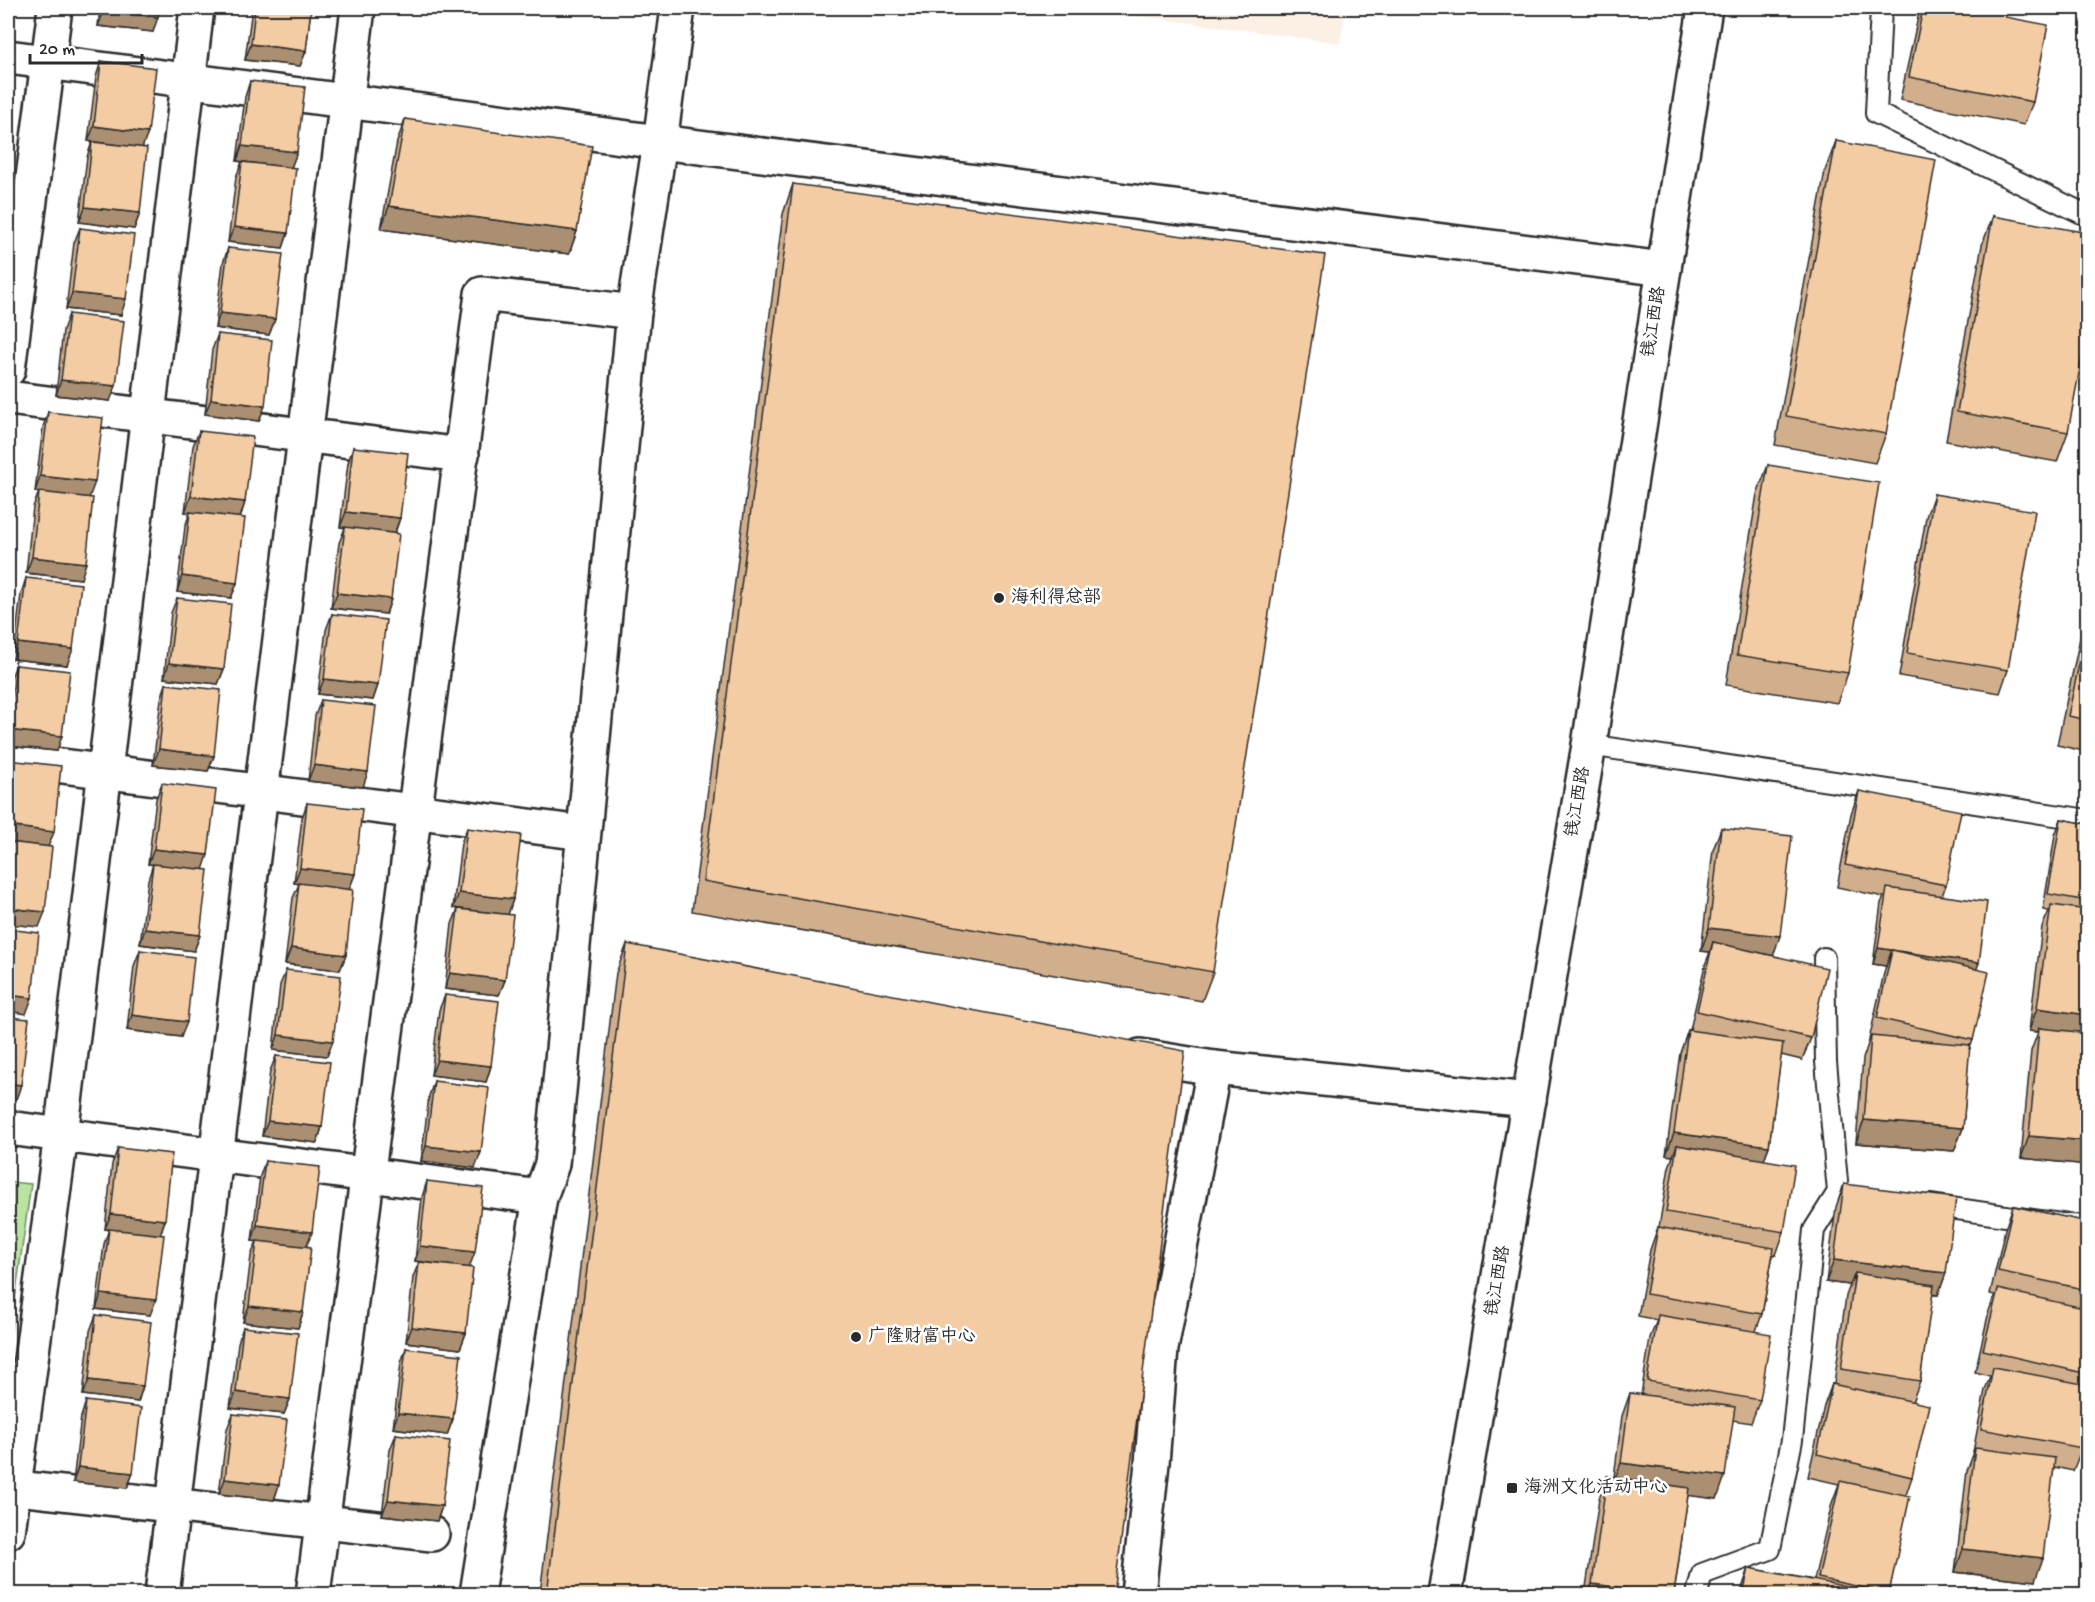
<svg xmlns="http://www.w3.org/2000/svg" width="2095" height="1602" viewBox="0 0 2095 1602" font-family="'Gochi Hand','LXGW WenKai TC',sans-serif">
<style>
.built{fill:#fbf0e3}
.green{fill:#b9e3a0;stroke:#728766;stroke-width:1.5}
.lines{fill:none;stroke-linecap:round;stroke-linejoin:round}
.service-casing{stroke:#2b2b2b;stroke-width:24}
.minor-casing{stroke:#2b2b2b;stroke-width:38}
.secondary-casing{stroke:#2b2b2b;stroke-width:38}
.service{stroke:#fff;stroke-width:20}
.minor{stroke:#fff;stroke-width:33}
.secondary{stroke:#fff;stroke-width:33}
.wall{fill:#d1af8c;stroke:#2b2b2b;stroke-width:1.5}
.shaded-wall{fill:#aa8f72;stroke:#2b2b2b;stroke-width:1.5}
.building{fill:#f3cca3;stroke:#2b2b2b;stroke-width:1.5}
.poi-dot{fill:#2b2b2b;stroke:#fff;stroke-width:2}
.labels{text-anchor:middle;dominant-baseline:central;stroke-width:5;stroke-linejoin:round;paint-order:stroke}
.street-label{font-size:18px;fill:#2b2b2b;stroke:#fff}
.poi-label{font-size:18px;fill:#2b2b2b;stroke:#fff;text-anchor:start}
</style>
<rect width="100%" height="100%" fill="#fff"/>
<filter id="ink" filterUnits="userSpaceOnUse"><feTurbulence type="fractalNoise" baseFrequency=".0167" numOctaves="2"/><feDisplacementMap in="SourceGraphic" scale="12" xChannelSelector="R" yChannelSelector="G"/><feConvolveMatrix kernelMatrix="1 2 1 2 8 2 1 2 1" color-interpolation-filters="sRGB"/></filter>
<g filter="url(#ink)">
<polygon class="built" points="1080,8 1346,8 1340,43"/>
<polygon class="green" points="8,1182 31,1184 8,1349"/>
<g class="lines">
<g class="service-casing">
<g id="service">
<polyline points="1881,8 1876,113 2088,216"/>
<polyline points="1589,745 2088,820"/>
<polyline points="1930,1205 2068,1225 2088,1226"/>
<polyline points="1697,1594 1702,1574 1770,1549 1792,1440 1814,1230 1838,1192 1826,1062 1824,958"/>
</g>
</g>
<g class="minor-casing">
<g id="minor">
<polyline points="8,57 660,142 1664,269"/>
<polyline points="8,370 55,8"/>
<polyline points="8,398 462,455"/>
<polyline points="8,759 583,833"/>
<polyline points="1140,1056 1214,1068 1529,1100"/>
<polyline points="8,1128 540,1197 552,1164 634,312 660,142 678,8"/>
<polyline points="8,1487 432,1534"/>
<polyline points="8,1532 61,1135 197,8"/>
<polyline points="162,1594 358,8"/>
<polyline points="313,1594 482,294 634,312"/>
<polyline points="477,1594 540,1197"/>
<polyline points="1138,1594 1152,1463 1161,1349 1214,1068"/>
</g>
</g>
<g class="secondary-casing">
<polyline id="secondary" points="1445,1594 1589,745 1705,8"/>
</g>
<use href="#service" class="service"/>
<use href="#minor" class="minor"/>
<use href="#secondary" class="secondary"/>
</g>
<g class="wall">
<polygon points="100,8 159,8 153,32 98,26"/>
<polygon points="252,8 311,8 306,51 300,66 245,60"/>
<polygon points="1920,8 2007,8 2005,17 2033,102 2024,125 1900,100"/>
<polygon points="101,61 143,147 140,213 134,229 79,222 87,157 92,142 88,141 96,77"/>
<polygon points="250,81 297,152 291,167 288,233 283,248 228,242 236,177 242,162 237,161 245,97"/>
<polygon points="405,119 577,231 569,254 381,229 397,142"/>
<polygon points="1836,141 1886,434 1875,463 1775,445 1825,171"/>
<polygon points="793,184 1213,972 1202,1001 692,911 783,214"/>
<polygon points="1993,216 2068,432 2057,462 1946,441 1982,245"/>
<polygon points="80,228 121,315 66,309 74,243"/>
<polygon points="228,248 275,319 269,335 215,328 223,263"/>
<polygon points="69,314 110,401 56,395 63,330"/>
<polygon points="218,334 259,421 205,414 212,350"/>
<polygon points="48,412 89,497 81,579 26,573 33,507 39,492 35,492 43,427"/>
<polygon points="199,431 245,502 240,518 237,583 231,598 177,592 185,527 190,512 185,512 193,446"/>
<polygon points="353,447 400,518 395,533 391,599 386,614 331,608 339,543 345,528 340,527 348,463"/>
<polygon points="1768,465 1848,673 1837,703 1726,685 1757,494"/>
<polygon points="1934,494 2008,670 2000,693 1899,676 1926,517"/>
<polygon points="26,578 67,665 13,659 21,594"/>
<polygon points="177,598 224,669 218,684 164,678 171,613"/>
<polygon points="2088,601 2088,752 2057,745"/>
<polygon points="332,614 378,685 373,700 318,694 326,630"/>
<polygon points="16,665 57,751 8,746 8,701 10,680"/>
<polygon points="166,684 214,756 208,771 153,765 161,699"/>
<polygon points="321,700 363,787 308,781 315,716"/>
<polygon points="162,783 203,870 200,935 194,951 140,944 148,880 153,864 148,864 156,799"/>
<polygon points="1859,791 1946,885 1942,896 1976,969 1973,1040 1969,1051 1963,1128 1954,1151 1856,1143 1863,1059 1869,1041 1869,1040 1884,973 1886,966 1873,964 1881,903 1884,897 1837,887 1851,814"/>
<polygon points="307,803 355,874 349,889 346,955 340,970 285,964 293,898 299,884 294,883 302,818"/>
<polygon points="2061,819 2088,824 2088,1165 2021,1158 2031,1051 2038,1032 2029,1031 2042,927 2049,911 2043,910 2055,835"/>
<polygon points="467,828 513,899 508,914 505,980 499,995 445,989 452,924 458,909 453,908 461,843"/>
<polygon points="1721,828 1773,956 1811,1038 1802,1060 1781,1055 1769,1146 1764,1159 1784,1232 1776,1255 1773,1254 1762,1314 1756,1331 1760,1400 1751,1423 1733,1420 1717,1499 1688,1495 1674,1594 1585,1594 1599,1499 1607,1476 1614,1477 1622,1416 1630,1393 1641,1395 1650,1338 1657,1320 1638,1316 1650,1250 1658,1227 1659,1227 1669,1167 1673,1156 1666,1155 1680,1053 1688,1030 1690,1030 1705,965 1710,952 1701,951 1713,850"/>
<polygon points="627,944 1114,1594 540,1594 616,973"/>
<polygon points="140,950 181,1037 127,1030 134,966"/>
<polygon points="286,970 333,1041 327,1056 273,1050 280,985"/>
<polygon points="445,995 491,1066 486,1082 431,1075 439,1010"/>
<polygon points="276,1056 322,1127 317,1143 262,1136 270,1071"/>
<polygon points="434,1081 481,1152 475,1168 421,1161 429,1096"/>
<polygon points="118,1148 165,1220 160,1235 150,1315 96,1309 104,1244 109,1229 105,1229 112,1164"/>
<polygon points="265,1161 312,1232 306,1247 303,1312 298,1328 243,1322 251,1256 257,1241 252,1241 260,1176"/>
<polygon points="427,1181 469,1267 466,1333 460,1349 406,1342 413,1277 419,1262 415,1261 422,1197"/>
<polygon points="1844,1184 1946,1273 1938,1295 1932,1295 1920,1381 1912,1402 1912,1477 1906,1495 1889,1593 1888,1594 1740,1594 1749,1568 1814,1580 1832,1503 1839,1484 1808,1477 1824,1406 1832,1384 1834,1384 1846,1296 1850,1285 1826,1282 1836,1207"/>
<polygon points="2013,1206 2088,1222 2088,1418 2082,1448 2073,1471 2054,1467 2035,1581 1955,1572 1967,1471 1974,1452 1973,1452 1985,1390 1990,1376 1975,1372 1989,1311 1995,1295 1990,1294 2005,1229"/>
<polygon points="96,1315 143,1386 138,1402 83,1395 90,1331"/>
<polygon points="243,1327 290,1399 284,1414 230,1408 238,1343"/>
<polygon points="406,1348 453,1419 447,1435 393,1428 401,1363"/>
<polygon points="86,1401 133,1473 127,1488 73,1482 81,1417"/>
<polygon points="233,1414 279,1485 274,1500 219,1494 227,1429"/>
<polygon points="396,1434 442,1506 437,1521 382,1515 390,1450"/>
</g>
<g class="shaded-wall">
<polygon points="104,11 158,17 153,32 98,26"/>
<polygon points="251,44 306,51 300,66 245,60"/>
<polygon points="94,126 148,133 142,148 88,141"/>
<polygon points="242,146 297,152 291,168 237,161"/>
<polygon points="389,206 577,231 569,254 381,229"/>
<polygon points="85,207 140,213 134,229 79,222"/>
<polygon points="234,227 288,233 283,248 228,242"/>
<polygon points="72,293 126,299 121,315 66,309"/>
<polygon points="220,313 275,319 269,335 215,328"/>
<polygon points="61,380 116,386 110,401 56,395"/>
<polygon points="211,399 265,406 259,421 205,414"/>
<polygon points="40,476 95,482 89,498 35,492"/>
<polygon points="191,496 245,502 240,518 185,512"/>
<polygon points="346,512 400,518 394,534 340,527"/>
<polygon points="32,557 86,563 81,579 26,573"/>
<polygon points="182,576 237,583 231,598 177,592"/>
<polygon points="337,593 391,599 386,614 331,608"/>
<polygon points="18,643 73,649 67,665 13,659"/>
<polygon points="169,663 224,669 218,684 164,678"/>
<polygon points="324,679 378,685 373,700 318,694"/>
<polygon points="8,730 62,736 57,751 8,746"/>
<polygon points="159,749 214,756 208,771 153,765"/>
<polygon points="314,765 368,772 363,787 308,781"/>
<polygon points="8,826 54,832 48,847 8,842"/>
<polygon points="154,849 208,855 203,870 148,864"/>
<polygon points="300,868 355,874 349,890 294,883"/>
<polygon points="459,893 513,899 508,915 453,908"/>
<polygon points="8,908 45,912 39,927 8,924"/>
<polygon points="1709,928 1780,936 1772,959 1713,942 1710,952 1701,951"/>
<polygon points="145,929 200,935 194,951 140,944"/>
<polygon points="291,948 346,955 340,970 285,964"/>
<polygon points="1878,948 1979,963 1973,978 1892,950 1886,966 1873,964"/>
<polygon points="450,973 505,980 499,995 445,989"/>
<polygon points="8,995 32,998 26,1014 8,1011"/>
<polygon points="2037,1008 2088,1015 2088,1038 2039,1028 2038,1032 2029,1031"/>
<polygon points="132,1015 187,1022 181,1037 127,1030"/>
<polygon points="278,1035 333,1041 327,1056 273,1050"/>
<polygon points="437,1060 491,1066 486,1082 431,1075"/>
<polygon points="8,1083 21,1085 16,1100 8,1099"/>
<polygon points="1864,1120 1963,1128 1954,1151 1856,1143"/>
<polygon points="268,1121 322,1127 317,1143 262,1136"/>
<polygon points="1674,1133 1769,1146 1761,1168 1677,1145 1673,1156 1666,1155"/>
<polygon points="2029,1136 2088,1141 2088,1165 2021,1158"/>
<polygon points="426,1146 481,1152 475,1168 421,1161"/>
<polygon points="111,1214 165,1220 160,1235 105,1229"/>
<polygon points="257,1225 312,1232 306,1247 252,1241"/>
<polygon points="420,1246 475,1252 469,1268 415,1261"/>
<polygon points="1834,1260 1946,1273 1938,1295 1853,1286 1855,1273 1850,1285 1826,1282"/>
<polygon points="101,1294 156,1300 150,1315 96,1309"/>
<polygon points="249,1306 303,1312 298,1328 243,1322"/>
<polygon points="412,1327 466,1333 460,1349 406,1342"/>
<polygon points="89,1380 143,1386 138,1402 83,1395"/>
<polygon points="236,1392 290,1399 284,1414 230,1408"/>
<polygon points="398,1413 453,1419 447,1435 393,1428"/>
<polygon points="1621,1463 1725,1476 1717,1499 1612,1486"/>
<polygon points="78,1467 133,1473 127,1488 73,1482"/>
<polygon points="225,1479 279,1485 274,1500 219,1494"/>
<polygon points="388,1500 442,1506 437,1521 382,1515"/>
<polygon points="1963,1549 2043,1558 2035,1581 1955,1572"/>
<polygon points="1592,1584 1672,1594 1588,1594"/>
</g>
<g class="building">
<polygon points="104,8 159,8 158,17 104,11"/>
<polygon points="255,8 311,8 306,51 251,44"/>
<polygon points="1923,8 2007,8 2005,17 2048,25 2033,102 1909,77"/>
<polygon points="101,61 156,68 148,133 94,126"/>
<polygon points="250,81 305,87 297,152 242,146"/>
<polygon points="405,119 592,146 577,231 389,206"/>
<polygon points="1836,141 1936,160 1886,434 1786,416"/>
<polygon points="92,142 147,148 140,213 85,207"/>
<polygon points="242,162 296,168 288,233 234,227"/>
<polygon points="793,184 1325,255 1213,972 703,881"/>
<polygon points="1993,216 2088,233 2088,325 2068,432 1957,412"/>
<polygon points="80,228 134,235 126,299 72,293"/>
<polygon points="228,248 283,254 275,319 220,313"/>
<polygon points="69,314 124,321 116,386 61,380"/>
<polygon points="218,334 272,340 265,406 211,399"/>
<polygon points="48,412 103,418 95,482 40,476"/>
<polygon points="199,431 253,437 245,502 191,496"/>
<polygon points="353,447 408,453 400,518 346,512"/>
<polygon points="1768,465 1879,483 1848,673 1737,655"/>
<polygon points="39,492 93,498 86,563 32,557"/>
<polygon points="1934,494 2035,511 2008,670 1907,653"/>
<polygon points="190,512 245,518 237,583 182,576"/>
<polygon points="345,527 399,534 391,599 337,593"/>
<polygon points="26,578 81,584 73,649 18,643"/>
<polygon points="177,598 231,604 224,669 169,663"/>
<polygon points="332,614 386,620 378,685 324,679"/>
<polygon points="2088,622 2088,720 2068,716"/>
<polygon points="16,665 70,671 62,736 8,730"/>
<polygon points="166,684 221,690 214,756 159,749"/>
<polygon points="321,700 376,706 368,772 314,765"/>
<polygon points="8,760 61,766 54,832 8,826"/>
<polygon points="162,783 216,790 208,855 154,849"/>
<polygon points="1859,791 1961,811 1946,885 1845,865"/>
<polygon points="307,803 362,809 355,874 300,868"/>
<polygon points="2061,819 2088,824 2088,901 2048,894"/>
<polygon points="467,828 521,835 513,899 459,893"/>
<polygon points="1721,828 1792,836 1780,936 1709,928"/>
<polygon points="8,842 52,847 45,912 8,908"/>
<polygon points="153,864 208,870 200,935 145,929"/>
<polygon points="299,883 353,890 346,955 291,948"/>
<polygon points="1887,888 1987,902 1979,963 1878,948"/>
<polygon points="2051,905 2088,910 2088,1015 2037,1008"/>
<polygon points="458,909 513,915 505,980 450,973"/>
<polygon points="8,929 39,933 32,998 8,995"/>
<polygon points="1713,942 1827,968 1811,1038 1697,1011"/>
<polygon points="627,944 1185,1051 1114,1594 547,1594"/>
<polygon points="140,950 194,957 187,1022 132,1015"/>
<polygon points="1892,950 1989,972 1973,1040 1877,1018"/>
<polygon points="286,970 341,976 333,1041 278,1035"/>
<polygon points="445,995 499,1001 491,1066 437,1060"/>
<polygon points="8,1017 29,1019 21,1085 8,1083"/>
<polygon points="2039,1028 2088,1033 2088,1141 2029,1136"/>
<polygon points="1688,1030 1783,1043 1769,1146 1674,1133"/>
<polygon points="1871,1036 1970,1045 1963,1128 1864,1120"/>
<polygon points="276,1056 330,1062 322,1127 268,1121"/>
<polygon points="434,1081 489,1088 481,1152 426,1146"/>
<polygon points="1677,1145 1795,1165 1784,1232 1666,1212"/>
<polygon points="118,1148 172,1154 165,1220 111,1214"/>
<polygon points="265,1161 320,1167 312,1232 257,1225"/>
<polygon points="427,1181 483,1188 475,1252 420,1246"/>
<polygon points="1844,1184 1956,1198 1946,1273 1834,1260"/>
<polygon points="2013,1206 2088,1222 2088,1290 1998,1271"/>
<polygon points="1658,1227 1774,1248 1762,1314 1646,1294"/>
<polygon points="109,1229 164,1235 156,1300 101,1294"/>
<polygon points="257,1241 311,1247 303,1312 249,1306"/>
<polygon points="419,1262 473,1268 466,1333 412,1327"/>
<polygon points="1855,1273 1934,1285 1920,1381 1841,1369"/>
<polygon points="1998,1289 2088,1309 2088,1374 1983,1350"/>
<polygon points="96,1315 151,1322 143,1386 89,1380"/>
<polygon points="1658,1315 1771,1334 1760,1400 1647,1381"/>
<polygon points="243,1327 298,1333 290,1399 236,1392"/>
<polygon points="406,1348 461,1355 453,1419 398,1413"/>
<polygon points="1993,1367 2088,1385 2088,1418 2082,1448 1981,1429"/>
<polygon points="1832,1384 1929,1405 1912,1477 1817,1454"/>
<polygon points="1630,1393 1735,1407 1725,1476 1621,1463"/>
<polygon points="86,1401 141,1408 133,1473 78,1467"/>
<polygon points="233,1414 287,1420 279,1485 225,1479"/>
<polygon points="396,1434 450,1441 442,1506 388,1500"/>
<polygon points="1975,1448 2055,1458 2043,1558 1963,1549"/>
<polygon points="1607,1476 1689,1488 1674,1594 1592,1584"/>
<polygon points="1840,1481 1910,1496 1889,1593 1818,1578"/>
<polygon points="1749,1568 1844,1586 1843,1594 1743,1594"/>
</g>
</g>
<g class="poi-dot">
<circle cx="999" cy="598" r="6"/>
<circle cx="856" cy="1337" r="6"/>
<rect x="1506" y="1482" width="12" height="12" rx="3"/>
</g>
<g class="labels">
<g class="street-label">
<text transform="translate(1655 322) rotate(-81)">钱江西路</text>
<text transform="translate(1579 802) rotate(-80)">钱江西路</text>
<text transform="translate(1499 1281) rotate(-80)">钱江西路</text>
</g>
<g class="poi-label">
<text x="1011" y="598">海利得总部</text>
<text x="868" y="1337">广隆财富中心</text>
<text x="1524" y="1488">海洲文化活动中心</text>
</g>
</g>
<rect width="2095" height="1602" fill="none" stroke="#fff" stroke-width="30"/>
<rect x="15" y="15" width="2065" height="1572" fill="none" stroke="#2b2b2b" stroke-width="2" filter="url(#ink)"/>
<path d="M30 54v9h112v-9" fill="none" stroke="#2b2b2b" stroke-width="3"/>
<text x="39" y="54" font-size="18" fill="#2b2b2b" stroke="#ffffff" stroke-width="4.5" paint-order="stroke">20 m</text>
</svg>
